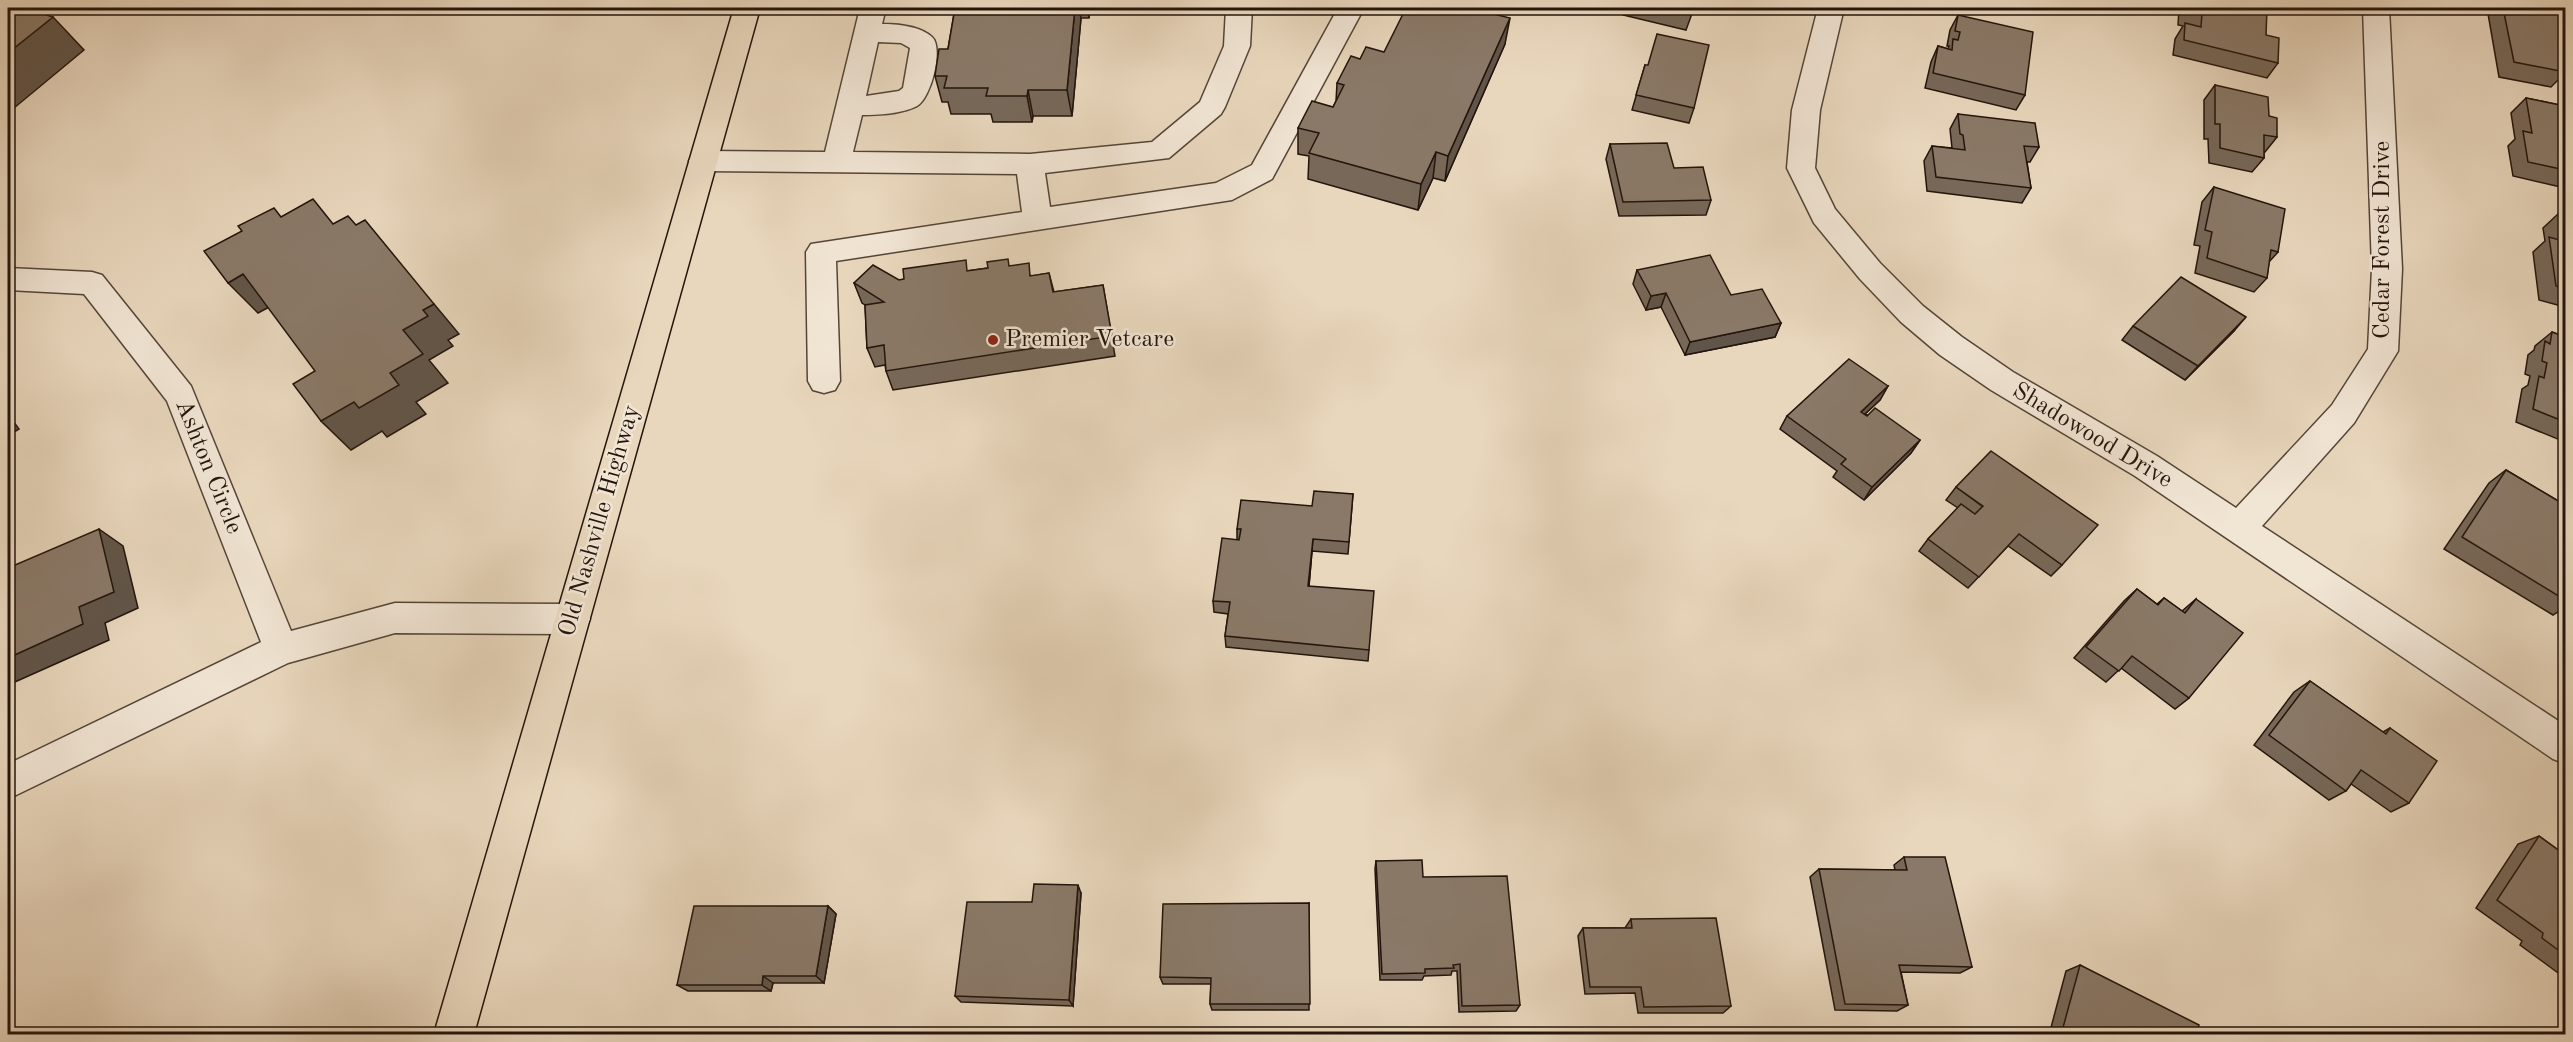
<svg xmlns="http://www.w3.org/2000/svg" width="2573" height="1042" viewBox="0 0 2573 1042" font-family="'Old Standard TT',serif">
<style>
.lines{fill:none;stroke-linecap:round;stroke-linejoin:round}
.minor-casing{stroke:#544538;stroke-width:3}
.major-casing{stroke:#23140c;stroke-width:3}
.minor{fill:#f1e5d4;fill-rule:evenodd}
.major{fill:#e9d7bd;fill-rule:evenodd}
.wall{fill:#776859;stroke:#23140c;stroke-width:1.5}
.shaded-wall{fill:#615549;stroke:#23140c;stroke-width:1.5}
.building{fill:#8a7968;stroke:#23140c;stroke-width:1.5}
.poi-dot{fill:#8f2418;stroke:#f1e5d4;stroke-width:2}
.labels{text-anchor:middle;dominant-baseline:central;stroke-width:5;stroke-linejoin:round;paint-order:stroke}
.street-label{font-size:24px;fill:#23140c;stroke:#f1e5d4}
.poi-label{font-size:24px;fill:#23140c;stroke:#f1e5d4;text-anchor:start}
</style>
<rect width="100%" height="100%" fill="#e9d7bd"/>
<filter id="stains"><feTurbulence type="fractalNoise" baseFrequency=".00333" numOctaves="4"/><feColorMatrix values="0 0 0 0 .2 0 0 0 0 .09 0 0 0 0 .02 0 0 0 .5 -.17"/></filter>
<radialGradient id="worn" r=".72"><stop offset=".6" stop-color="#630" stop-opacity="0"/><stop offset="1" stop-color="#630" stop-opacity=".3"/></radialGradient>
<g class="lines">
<g class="minor-casing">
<g id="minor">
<path d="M860,8H886L882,24C897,24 920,26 932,37C944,48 931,98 917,106C902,114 878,115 862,115L853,152L1030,154L1152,142L1200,102L1224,46L1226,8H1252L1250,46L1225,107L1221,114L1169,158L1045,173L1050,207L1216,183L1252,165L1338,8H1364L1272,179L1232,200L836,261L840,381L835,390L824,393L813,390L808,381L806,252L811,244L1022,212L1017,174L703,171L693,168L689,161L693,154L703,151L825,152ZM878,42L901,43L910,48L903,88L899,91L866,96Z"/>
<polygon points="1818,8 1844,8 1820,110 1815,168 1835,209 1880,263 1923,306 1962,337 2013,372 2157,456 2236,508 2332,405 2368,349 2372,269 2363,8 2389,8 2402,269 2398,351 2354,423 2262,526 2566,726 2566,764 2553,759 2135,476 1991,390 1940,355 1901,322 1860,279 1814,223 1787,168 1792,110"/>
<polygon points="8,268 92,272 102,275 191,386 291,631 395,603 573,604 585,608 590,619 585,630 573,634 395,633 288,663 8,799 8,764 261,642 167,401 84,294 8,290"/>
</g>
</g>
<g class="major-casing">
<polygon id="major" points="734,8 760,8 474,1034 434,1034"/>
</g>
<use href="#minor" class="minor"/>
<use href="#major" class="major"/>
</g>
<g class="wall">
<polygon points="953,8 1090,8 1089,18 1081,18 1072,116 1033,116 1032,122 993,122 991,114 951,114 948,102 942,102 935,76 948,49 954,14"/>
<polygon points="1625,8 1694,8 1686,30 1623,15"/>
<polygon points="1987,8 2003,8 2001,11"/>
<polygon points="2179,8 2260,8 2266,35 2278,63 2267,78 2173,55 2175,39 2183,26 2178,25"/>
<polygon points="2487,8 2565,8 2565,73 2551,87 2499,77"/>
<polygon points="1958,15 2025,95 2016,110 1925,88 1931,62 1938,46 1948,49 1949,46 1947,46 1950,30"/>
<polygon points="1505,44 1445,181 1433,178 1418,210 1308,179 1309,156 1298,154 1298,128 1333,107 1336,101 1337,83 1360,59 1384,52"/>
<polygon points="1645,65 1694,108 1689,123 1632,110"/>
<polygon points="2215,85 2269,116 2277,137 2265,152 2264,152 2264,158 2252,172 2209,163 2208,139 2204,139 2204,100"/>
<polygon points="2526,98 2565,106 2565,188 2513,176 2508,146 2515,139 2511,113"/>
<polygon points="1958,114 2039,147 2030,162 2027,162 2031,188 2022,203 1927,191 1924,161 1932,146 1952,148 1950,129"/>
<polygon points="1610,144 1711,200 1706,215 1619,216 1606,159"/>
<polygon points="2214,187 2278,252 2269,262 2267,278 2254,292 2195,273 2200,246 2194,245 2202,202"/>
<polygon points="2559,213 2565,215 2565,307 2539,300 2533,252 2545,241 2543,228"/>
<polygon points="1010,266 1032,276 1049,273 1054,292 1103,285 1115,356 893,390 886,371 885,365 875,367 867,348 865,305 862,303 854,283 899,280 988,268"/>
<polygon points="1637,270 1731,295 1781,323 1775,337 1685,355 1661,307 1646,310 1633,284"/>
<polygon points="2133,326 2234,331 2185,380 2122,340"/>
<polygon points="2552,332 2565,337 2565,442 2516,422 2522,389 2528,385 2530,376 2525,374 2528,355 2534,350 2535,346"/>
<polygon points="1888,386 1880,400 1865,414 1920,440 1911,453 1864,500 1833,477 1837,471 1780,429 1787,416"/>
<polygon points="2506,470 2565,505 2565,607 2553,615 2444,549 2489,483"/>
<polygon points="1956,487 2062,565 2051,576 2008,546 1968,588 1919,551 1928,539 1958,508 1946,500"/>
<polygon points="1353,494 1348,554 1312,551 1309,586 1369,650 1368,661 1226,647 1225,636 1228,614 1214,612 1213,601 1237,540 1237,529"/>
<polygon points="2137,589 2157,604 2164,598 2182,611 2196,599 2189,698 2175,709 2121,668 2106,682 2074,658 2124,601"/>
<polygon points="2310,681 2383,732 2390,728 2409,803 2391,812 2351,784 2346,791 2329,800 2254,745 2294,692"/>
<polygon points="2539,836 2565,855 2565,978 2520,945 2522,941 2476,908 2518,844"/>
<polygon points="1904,857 1972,967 1960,973 1901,972 1908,1005 1897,1011 1835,1010 1810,877 1819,869 1895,870 1894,865"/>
<polygon points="1376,861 1423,877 1520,1005 1516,1011 1459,1012 1457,971 1452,971 1451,975 1424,976 1422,980 1380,980 1375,869"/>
<polygon points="1081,893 1073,1006 961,1002 955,996 1032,902"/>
<polygon points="1309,903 1309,1010 1212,1010 1210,1004 1211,984 1163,984 1160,977"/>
<polygon points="828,906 836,914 824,983 773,983 771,991 688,991 677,985"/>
<polygon points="1631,919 1731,1006 1723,1013 1638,1013 1635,993 1585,994 1578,936 1583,928 1625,928"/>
<polygon points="2080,965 2197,1035 2049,1035 2066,971"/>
</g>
<g class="shaded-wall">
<polygon points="1075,8 1079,8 1081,18 1072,116 1067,90"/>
<polygon points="1088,8 1090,8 1089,18"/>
<polygon points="53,17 84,50 8,113 8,53"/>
<polygon points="1510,18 1505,44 1445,181 1448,156"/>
<polygon points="1028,90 1033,116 1032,122 1027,96"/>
<polygon points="1436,152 1433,178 1418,210 1421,184"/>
<polygon points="243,274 273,305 258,313 228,283"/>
<polygon points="1666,293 1661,307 1646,310 1651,296"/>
<polygon points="434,304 459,334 448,340 453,346 429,360 448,383 416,402 426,414 387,437 382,431 351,450 321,421 390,373 403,330 423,310"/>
<polygon points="2246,317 2234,331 2185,380 2198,366"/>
<polygon points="1781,323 1775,337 1685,355 1690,342"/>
<polygon points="1888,386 1880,400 1853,425 1861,412"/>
<polygon points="8,414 19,429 8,436"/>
<polygon points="1920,440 1911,453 1864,500 1872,487"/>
<polygon points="99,529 123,546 138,608 105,623 109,640 8,685 8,658"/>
<polygon points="1313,539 1312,551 1308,597 1308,586"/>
<polygon points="1078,885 1081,893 1073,1006 1069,1000"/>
<polygon points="828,906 836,914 824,983 816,976"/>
<polygon points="763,976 773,983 771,991 762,985"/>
</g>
<g class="building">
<polygon points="8,8 24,8 53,17 8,53"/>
<polygon points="955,8 1075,8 1067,90 1028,90 1027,96 986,96 988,88 944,88 947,76 935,76 939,49 948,49"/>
<polygon points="1406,8 1469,8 1510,18 1448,156 1436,152 1421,184 1309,153 1319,133 1298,128 1312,101 1333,107 1344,85 1337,83 1351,56 1360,59 1366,47 1384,52"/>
<polygon points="1661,8 1693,8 1691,14"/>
<polygon points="2188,8 2260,8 2267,9 2266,35 2279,38 2278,63 2184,40 2185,23 2201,27 2202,13 2188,10"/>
<polygon points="2503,8 2565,8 2565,51 2561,50 2565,72 2514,62"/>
<polygon points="1958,15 2033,32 2025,95 1933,73 1938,46 1952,50 1953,39 1958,40 1960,32 1955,31"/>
<polygon points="1657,34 1709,45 1694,108 1636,95 1645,65 1648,65"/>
<polygon points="2215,85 2268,97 2269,116 2277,118 2277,137 2264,135 2264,158 2220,148 2220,124 2215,124"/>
<polygon points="2526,98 2565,106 2565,170 2528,162 2523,131 2532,133"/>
<polygon points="1958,114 2035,123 2039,147 2024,146 2031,188 1936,177 1932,146 1965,150 1963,135 1960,134"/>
<polygon points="1667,143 1674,168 1703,167 1711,200 1623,202 1610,144"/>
<polygon points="2214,187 2285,209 2278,252 2271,250 2267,278 2207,258 2212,232 2205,230"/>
<polygon points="313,199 333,224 348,216 356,225 365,220 434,304 423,310 428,316 403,330 423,354 390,373 399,385 359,408 354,402 321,421 293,384 315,371 243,274 228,283 204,251 242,231 238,226 274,208 281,217"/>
<polygon points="2559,213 2565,215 2565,289 2556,286 2549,237 2563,241"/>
<polygon points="1710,255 1731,295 1762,289 1781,323 1690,342 1666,293 1651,296 1637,270"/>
<polygon points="1008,259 1009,266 1029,263 1030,276 1049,273 1053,292 1103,285 1112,336 886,371 884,345 867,348 865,305 884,302 854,283 873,265 899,280 904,279 903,269 966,260 967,271 988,268 987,262"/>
<polygon points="2181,277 2246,317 2198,366 2133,326"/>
<polygon points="2552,332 2565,337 2565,422 2533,409 2539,376 2544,378 2547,363 2542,361 2545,341 2550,344"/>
<polygon points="1849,359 1888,386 1861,412 1867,416 1875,408 1920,440 1872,487 1841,464 1846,459 1787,416"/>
<polygon points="1991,451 2098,525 2062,565 2019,534 1979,577 1928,539 1961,504 1975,514 1983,506 1956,487"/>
<polygon points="2506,470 2565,505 2565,600 2462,537"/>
<polygon points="1314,491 1353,494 1349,542 1313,539 1308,586 1374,591 1369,650 1225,636 1230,602 1213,601 1222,538 1239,540 1241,529 1237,529 1241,500 1312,506"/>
<polygon points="99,529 114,592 79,607 83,624 8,658 8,568"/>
<polygon points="2137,589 2158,605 2164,598 2185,613 2196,599 2243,633 2189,698 2132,656 2119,671 2086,647"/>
<polygon points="2310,681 2386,734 2390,728 2437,761 2409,803 2361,770 2346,791 2269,735"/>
<polygon points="2539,836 2565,855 2565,955 2542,938 2543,933 2497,900"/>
<polygon points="1904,857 1945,857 1972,967 1899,965 1908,1005 1845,1004 1819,869 1907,870"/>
<polygon points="1422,860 1423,877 1507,876 1520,1005 1462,1006 1460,964 1453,965 1454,968 1425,969 1425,973 1382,974 1376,861"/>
<polygon points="1034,884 1078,885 1069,1000 955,996 967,902 1032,902"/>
<polygon points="1309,903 1310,1004 1210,1004 1211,978 1160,977 1163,904"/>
<polygon points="694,906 828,906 816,976 763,976 762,985 677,985"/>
<polygon points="1716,918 1731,1006 1644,1007 1641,987 1590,987 1583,928 1632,928 1631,919"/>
<polygon points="2080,965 2199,1025 2197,1035 2061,1035"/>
</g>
<circle class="poi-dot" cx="993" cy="340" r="6"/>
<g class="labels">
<g class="street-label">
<text transform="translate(2383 240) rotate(-90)">Cedar Forest Drive</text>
<text transform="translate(2092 436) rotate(31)">Shadowood Drive</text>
<text transform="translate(208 467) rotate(68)">Ashton Circle</text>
<text transform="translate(600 521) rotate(-74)">Old Nashville Highway</text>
</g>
<g class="poi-label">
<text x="1005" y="340">Premier Vetcare</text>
</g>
</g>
<rect width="2573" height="1042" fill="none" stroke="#e9d7bd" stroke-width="30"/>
<rect x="9" y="9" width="2555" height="1024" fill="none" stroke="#23140c" stroke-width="3"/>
<rect x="15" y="15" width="2543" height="1012" fill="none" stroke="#23140c" stroke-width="1.5"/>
<rect width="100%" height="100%" filter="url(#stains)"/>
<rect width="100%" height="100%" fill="url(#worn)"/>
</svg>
